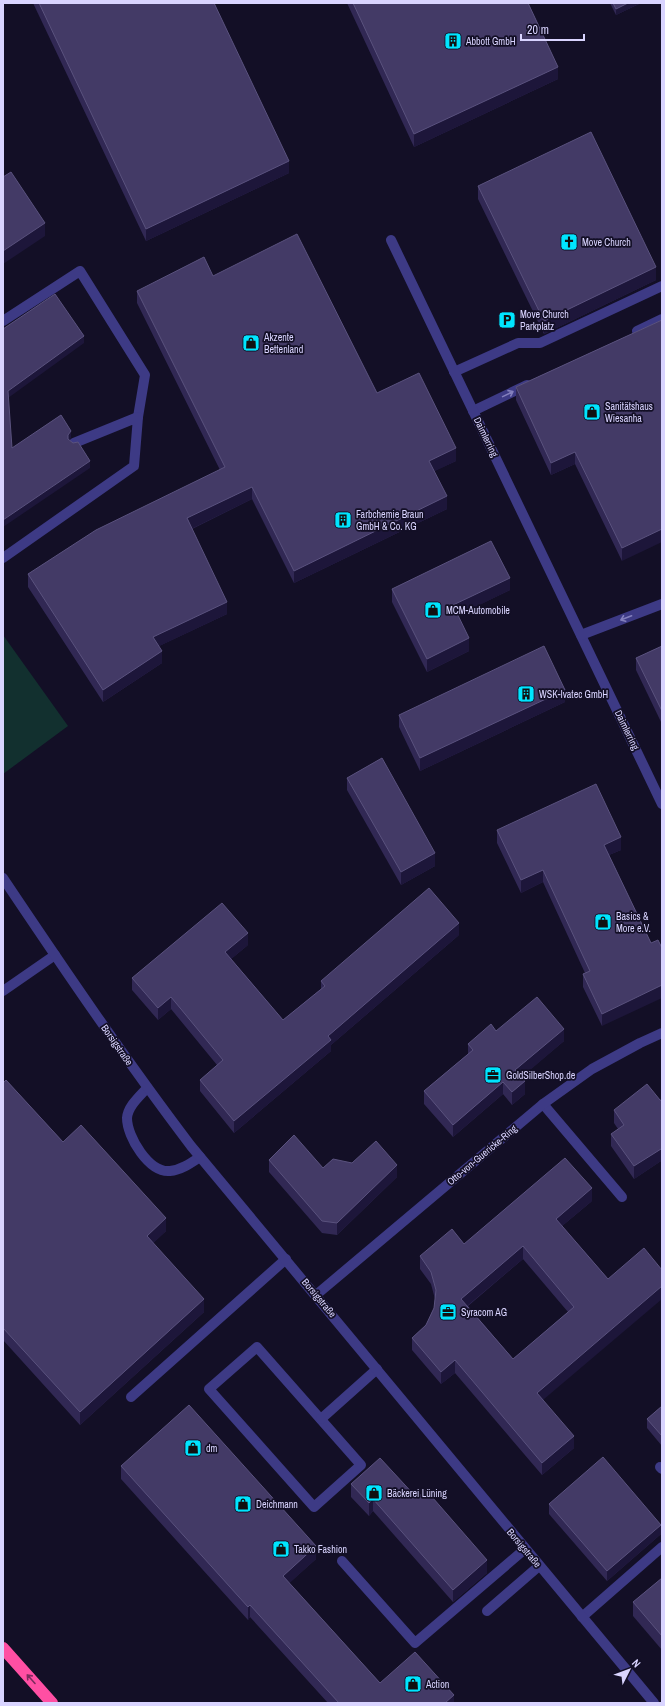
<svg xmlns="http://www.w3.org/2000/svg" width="665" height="1706" viewBox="0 0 665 1706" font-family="'Archivo Narrow',sans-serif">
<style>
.green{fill:#12302f}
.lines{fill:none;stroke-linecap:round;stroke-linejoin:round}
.lane{stroke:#3d3a85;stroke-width:10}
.street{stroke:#3d3a85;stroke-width:10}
.highway{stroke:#ff4fa3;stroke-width:12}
.wall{fill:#312854;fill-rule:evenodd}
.shaded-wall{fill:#1d163a}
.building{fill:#433a66;stroke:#5a527e;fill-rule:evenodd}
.oneway{stroke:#837fbc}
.oneway2{stroke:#7d2c5e}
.labels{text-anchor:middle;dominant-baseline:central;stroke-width:3.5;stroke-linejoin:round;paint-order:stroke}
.poi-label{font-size:10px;fill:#d9d4ff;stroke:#130f26;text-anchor:start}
.street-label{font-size:10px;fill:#d9d4ff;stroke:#130f26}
</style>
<rect width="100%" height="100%" fill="#130f26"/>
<polygon class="green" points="3,635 68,726 3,774"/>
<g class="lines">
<g class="lane">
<polyline points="3,321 80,271 145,375 138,417"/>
<polyline points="637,331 662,319"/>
<polyline points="454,372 518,343 540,343 662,286"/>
<polyline points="473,411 527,385"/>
<polyline points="3,558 134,466 138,417 74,443"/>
<polyline points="3,991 55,955"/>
<path d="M147,1088C140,1096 128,1106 127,1118C127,1137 149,1173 170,1171C181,1170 191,1163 200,1157"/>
<polyline points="543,1104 622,1197"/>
<polygon points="257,1347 361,1465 314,1507 209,1389"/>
<polyline points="131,1397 286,1259"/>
<polyline points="321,1419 377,1369"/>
<polyline points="660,1467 662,1469"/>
<polyline points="342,1561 415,1643 525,1549"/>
<polyline points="487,1611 539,1566"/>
<polyline points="582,1617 662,1547"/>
</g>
<g class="street">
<polyline points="391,240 662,804"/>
<polyline points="581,635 662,604"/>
<path d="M3,878C64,969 125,1059 191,1146L654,1703"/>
<polyline points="316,1295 543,1104 592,1069 640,1043 662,1033"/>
</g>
<polyline class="highway" points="3,1648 52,1703"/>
</g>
<g class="wall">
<polygon points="33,3 214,3 289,173 146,241"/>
<polygon points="347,3 528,3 558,79 414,147"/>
<polygon points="610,3 641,3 616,15"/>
<polygon points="478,186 656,280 544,334 478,199"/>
<polygon points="213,276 377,393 456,461 434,471 447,509 294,583 252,499 192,529 227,614 159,646 162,663 103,702 28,587 28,574 220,470 137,303 137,291"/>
<polygon points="662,320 622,561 575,464 551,475 516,400 516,387"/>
<polygon points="392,589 510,590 458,615 469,651 427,672 392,602"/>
<polygon points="662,646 662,724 636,670 636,658"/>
<polygon points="565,702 420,771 399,727 399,715"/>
<polygon points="347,778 435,866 401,885 347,790"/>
<polygon points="497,830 621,850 609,855 651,943 602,1026 583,987 583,974 585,973 543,882 521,893 497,843"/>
<polygon points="459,935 331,1045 331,1051 234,1133 200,1091 200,1080 217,1065 171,1009 158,1020 132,990 132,978 248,945 231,959 283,1020 321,989 321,981"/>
<polygon points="496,1031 564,1041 521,1077 525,1094 512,1105 503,1094 453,1137 424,1104 424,1091 468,1054 468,1044"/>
<polygon points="3,1083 63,1142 166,1231 153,1243 204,1312 80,1425 3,1340"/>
<polygon points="660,1100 662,1101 662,1162 661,1161 634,1179 611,1146 611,1134 618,1129 614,1123 614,1110"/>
<polygon points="269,1160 323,1168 397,1177 337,1235 322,1233 269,1172"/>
<path d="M592,1201L562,1226L608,1279L543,1400L574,1448L542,1475L455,1373L441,1384L412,1350V1338L426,1325L434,1308L435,1299L431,1284L420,1269V1256L464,1244ZM523,1259L568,1312L513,1359L468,1306Z"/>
<polygon points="662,1406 662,1446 647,1428 647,1419"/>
<polygon points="121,1466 316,1559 289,1583 380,1683 454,1703 328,1703 250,1617 248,1620 121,1479"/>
<polygon points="351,1484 417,1498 487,1573 453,1602 373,1511 369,1516 351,1497"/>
<polygon points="549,1504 661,1534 607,1581 549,1514"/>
<polygon points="662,1578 662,1650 633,1616 633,1602"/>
</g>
<g class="shaded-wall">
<polygon points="628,3 641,3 616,15 616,9"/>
<polygon points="558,67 558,79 414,147 414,134"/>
<polygon points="289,161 289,173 146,241 146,229"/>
<polygon points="45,223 45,236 3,264 3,251"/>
<polygon points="656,267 656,280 544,334 544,321"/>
<polygon points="84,336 84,343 8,398 8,391"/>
<polygon points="71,431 71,438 68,442 68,435"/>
<polygon points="456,448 456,461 429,474 429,461"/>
<polygon points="575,452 575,464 551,475 551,463"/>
<polygon points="90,461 90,468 3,527 3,520"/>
<polygon points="252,487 252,499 187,531 187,518"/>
<polygon points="447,496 447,509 294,583 294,571"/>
<polygon points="662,529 662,542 622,561 622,548"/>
<polygon points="510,578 510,590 453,618 453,605"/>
<polygon points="227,602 227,614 153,649 153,637"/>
<polygon points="469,638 469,651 427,672 427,659"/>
<polygon points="162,651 162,663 103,702 103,690"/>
<polygon points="565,690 565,702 420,771 420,758"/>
<polygon points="621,837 621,850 604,857 604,845"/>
<polygon points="435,853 435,866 401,885 401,872"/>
<polygon points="543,870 543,882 521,893 521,880"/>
<polygon points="459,923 459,935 331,1045 331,1051 234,1133 234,1121 328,1036"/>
<polygon points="248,933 248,945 225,964 225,952"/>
<polygon points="662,985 662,998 602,1026 602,1014"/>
<polygon points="171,997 171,1009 158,1020 158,1008"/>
<polygon points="564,1029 564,1041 515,1083 515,1070"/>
<polygon points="525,1081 525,1094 512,1105 512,1092"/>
<polygon points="503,1082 503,1094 453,1137 453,1125"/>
<polygon points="661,1149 661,1161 634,1179 634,1166"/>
<polygon points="397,1165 397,1177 337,1235 337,1223"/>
<polygon points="592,1188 592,1201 556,1231 556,1219"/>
<polygon points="166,1218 166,1231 147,1249 147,1236"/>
<polygon points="523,1246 523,1259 461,1311 461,1299"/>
<polygon points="662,1286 662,1299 537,1405 537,1393"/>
<polygon points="204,1299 204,1312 80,1425 80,1412"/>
<polygon points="455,1360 455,1373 441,1384 441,1372"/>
<polygon points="574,1436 574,1448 542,1475 542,1463"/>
<polygon points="373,1499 373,1511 369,1516 369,1503"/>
<polygon points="661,1525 661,1534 607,1581 607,1571"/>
<polygon points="316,1546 316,1559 283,1589 283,1576"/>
<polygon points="487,1560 487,1573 453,1602 453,1590"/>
<polygon points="250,1605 250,1617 248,1620 248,1607"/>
<polygon points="454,1695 454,1703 445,1703"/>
</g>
<g class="building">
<polygon points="39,3 214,3 289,161 146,229"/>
<polygon points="353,3 528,3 558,67 414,134"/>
<polygon points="613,3 628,3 616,9"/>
<polygon points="591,132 656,267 544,321 478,186"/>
<polygon points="11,172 45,223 3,251 3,177"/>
<polygon points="297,234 377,393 419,373 456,448 429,461 447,496 294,571 252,487 187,518 227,602 153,637 162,651 103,690 28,574 96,530 225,467 137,291 204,257 213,276"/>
<polygon points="55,294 84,336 8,391 12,448 61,415 71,431 68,435 68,439 73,443 78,442 90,461 3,520 3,329"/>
<polygon points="662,320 662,529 622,548 575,452 551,463 516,387"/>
<polygon points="491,541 510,578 453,605 469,638 427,659 392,589"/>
<polygon points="544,646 565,690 420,758 399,715"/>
<polygon points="662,646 662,711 636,658"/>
<polygon points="382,758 435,853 401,872 347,778"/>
<polygon points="596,784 621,837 604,845 651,943 658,940 662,948 662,985 602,1014 583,974 590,971 543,870 521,880 497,830"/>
<polygon points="429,888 459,923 328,1036 331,1040 234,1121 200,1080 223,1060 171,997 158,1008 132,978 222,903 248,933 225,952 283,1020 325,986 321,981"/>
<polygon points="537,997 564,1029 515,1070 525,1081 512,1092 503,1082 453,1125 424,1091 473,1050 468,1044 491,1024 496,1031"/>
<polygon points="6,1080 63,1142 81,1125 166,1218 147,1236 204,1299 80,1412 3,1328 3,1083"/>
<polygon points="647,1084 660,1100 662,1101 662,1149 661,1149 634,1166 611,1134 624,1125 614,1110"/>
<polygon points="294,1135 323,1168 333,1159 352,1163 376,1141 397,1165 337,1223 322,1221 269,1160"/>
<path d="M565,1158L592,1188L556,1219L608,1279L644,1248L662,1270V1286L537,1393L574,1436L542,1463L455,1360L441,1372L412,1338L426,1325L434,1308L436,1290L431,1272L420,1256L452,1229L464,1244ZM523,1246L574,1307L513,1359L461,1299Z"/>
<polygon points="189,1405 316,1546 283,1576 380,1683 415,1652 454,1695 445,1703 339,1703 250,1605 248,1607 121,1466"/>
<polygon points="662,1406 662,1436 647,1419"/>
<polygon points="603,1457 661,1525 607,1571 549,1504"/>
<polygon points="380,1458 417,1498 426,1490 487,1560 453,1590 373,1499 369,1503 351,1484"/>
<polygon points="662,1578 662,1636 633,1602"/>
</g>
<defs><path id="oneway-shaft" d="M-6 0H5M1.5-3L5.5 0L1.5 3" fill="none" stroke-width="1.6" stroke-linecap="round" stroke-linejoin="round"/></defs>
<g class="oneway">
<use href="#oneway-shaft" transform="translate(508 394) rotate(-26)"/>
<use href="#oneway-shaft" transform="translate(626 618) rotate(159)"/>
</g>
<use class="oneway2" href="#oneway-shaft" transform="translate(31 1679) rotate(-132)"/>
<defs>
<g id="building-square" transform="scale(0.9)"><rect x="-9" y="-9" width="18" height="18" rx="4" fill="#00e5ff" stroke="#130f26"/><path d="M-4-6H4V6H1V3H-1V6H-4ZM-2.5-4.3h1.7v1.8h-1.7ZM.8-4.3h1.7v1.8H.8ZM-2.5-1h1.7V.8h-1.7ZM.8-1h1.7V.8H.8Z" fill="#111"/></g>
<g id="church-square" transform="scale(0.9)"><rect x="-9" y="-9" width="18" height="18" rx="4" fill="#00e5ff" stroke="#130f26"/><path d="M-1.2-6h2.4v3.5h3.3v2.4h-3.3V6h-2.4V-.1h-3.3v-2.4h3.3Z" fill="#111"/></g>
<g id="parking-square" transform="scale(0.9)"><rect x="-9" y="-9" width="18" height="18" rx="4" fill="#00e5ff" stroke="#130f26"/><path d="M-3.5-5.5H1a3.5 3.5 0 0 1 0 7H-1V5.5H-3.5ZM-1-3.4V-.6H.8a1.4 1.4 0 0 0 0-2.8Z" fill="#111"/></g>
<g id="shop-square" transform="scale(0.9)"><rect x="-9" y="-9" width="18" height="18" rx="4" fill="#00e5ff" stroke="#130f26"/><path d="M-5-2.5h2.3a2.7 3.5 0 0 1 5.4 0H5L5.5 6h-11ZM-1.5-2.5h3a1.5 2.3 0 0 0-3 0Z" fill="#111"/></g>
<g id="office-square" transform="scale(0.9)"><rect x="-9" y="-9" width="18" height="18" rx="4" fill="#00e5ff" stroke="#130f26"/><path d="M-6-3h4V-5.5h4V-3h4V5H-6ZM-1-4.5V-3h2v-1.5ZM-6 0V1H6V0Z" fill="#111"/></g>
</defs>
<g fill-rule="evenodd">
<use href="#building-square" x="453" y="41"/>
<use href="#church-square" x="569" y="242"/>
<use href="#parking-square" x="507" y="320"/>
<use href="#shop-square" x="251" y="343"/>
<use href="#shop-square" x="592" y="412"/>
<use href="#building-square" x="343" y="520"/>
<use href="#shop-square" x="433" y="610"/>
<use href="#building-square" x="526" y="694"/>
<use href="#shop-square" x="603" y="922"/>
<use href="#office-square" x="493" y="1075"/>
<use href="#office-square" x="448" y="1312"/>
<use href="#shop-square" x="193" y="1448"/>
<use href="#shop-square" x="374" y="1493"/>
<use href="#shop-square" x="243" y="1504"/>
<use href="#shop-square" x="281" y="1549"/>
<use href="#shop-square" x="413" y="1684"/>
</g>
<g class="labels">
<g class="poi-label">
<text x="466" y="41">Abbott GmbH</text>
<text x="582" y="242">Move Church</text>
<text x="520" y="314">Move Church<tspan x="520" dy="12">Parkplatz</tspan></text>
<text x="264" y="337">Akzente<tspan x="264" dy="12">Bettenland</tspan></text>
<text x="605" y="406">Sanitätshaus<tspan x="605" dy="12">Wiesanha</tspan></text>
<text x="356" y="514">Farbchemie Braun<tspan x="356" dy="12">GmbH &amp; Co. KG</tspan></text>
<text x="446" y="610">MCM-Automobile</text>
<text x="539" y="694">WSK-Ivatec GmbH</text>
<text x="616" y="916">Basics &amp;<tspan x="616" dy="12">More e.V.</tspan></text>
<text x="506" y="1075">GoldSilberShop.de</text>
<text x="461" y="1312">Syracom AG</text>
<text x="206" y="1448">dm</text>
<text x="387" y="1493">Bäckerei Lüning</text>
<text x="256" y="1504">Deichmann</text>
<text x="294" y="1549">Takko Fashion</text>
<text x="426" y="1684">Action</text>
</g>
<g class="street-label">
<text transform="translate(486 437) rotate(64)">Daimlerring</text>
<text transform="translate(627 730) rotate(64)">Daimlerring</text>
<text transform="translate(117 1045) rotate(55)">Borsigstraße</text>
<text transform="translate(482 1155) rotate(-40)">Otto-von-Guericke-Ring</text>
<text transform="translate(319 1298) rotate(50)">Borsigstraße</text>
<text transform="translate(524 1548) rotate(50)">Borsigstraße</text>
</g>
</g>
<rect width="665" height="1706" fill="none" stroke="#d9d4ff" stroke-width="8"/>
<g transform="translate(629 1670) rotate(48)" stroke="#130f26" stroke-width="3" paint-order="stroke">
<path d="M0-3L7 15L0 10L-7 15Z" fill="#d9d4ff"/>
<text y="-6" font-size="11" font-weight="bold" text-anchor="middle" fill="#d9d4ff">N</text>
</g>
<path d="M521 34v6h63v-6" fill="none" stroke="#d9d4ff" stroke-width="2"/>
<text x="527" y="34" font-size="12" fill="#d9d4ff" stroke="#130f26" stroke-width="3" paint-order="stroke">20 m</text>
</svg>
